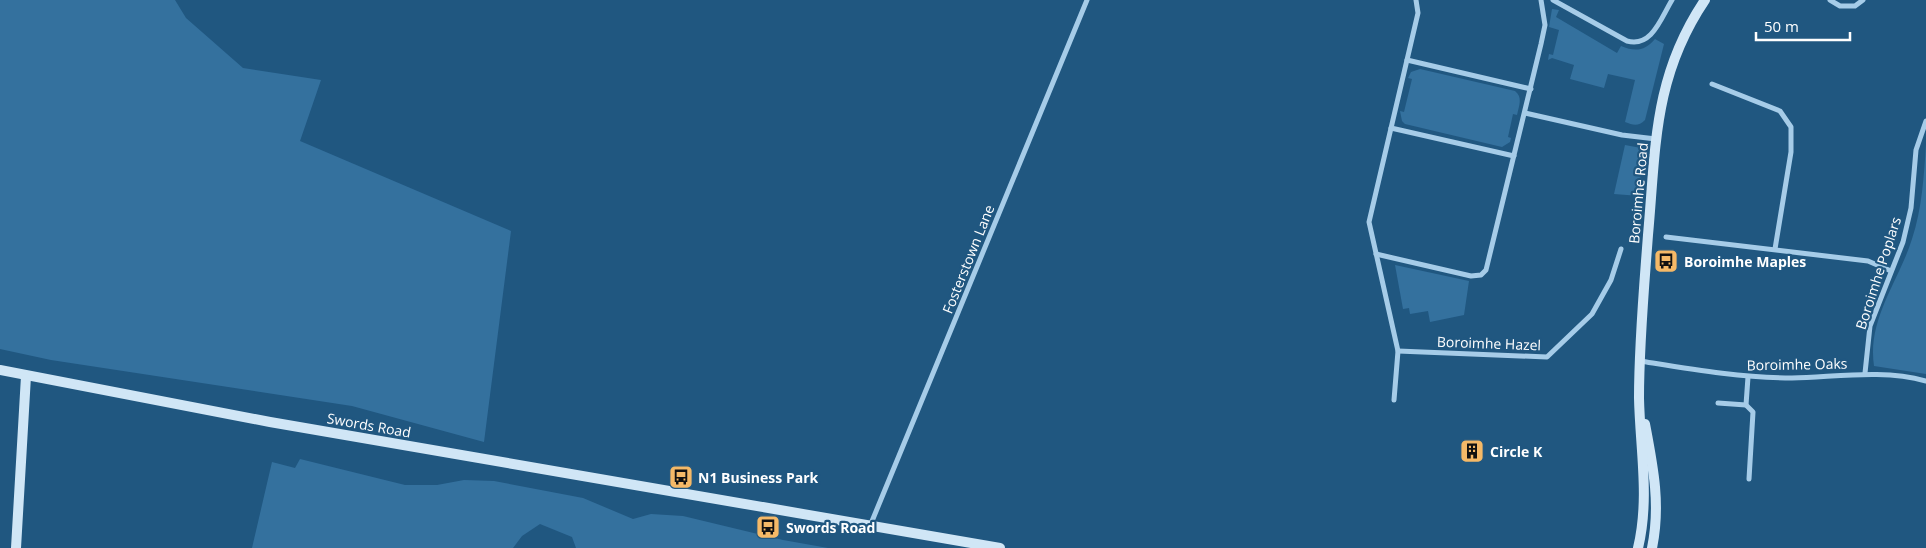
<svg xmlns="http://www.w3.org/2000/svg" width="1926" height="548" viewBox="0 0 1926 548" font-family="'Open Sans',sans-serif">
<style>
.green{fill:#34719e}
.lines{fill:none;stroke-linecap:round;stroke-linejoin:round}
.street{stroke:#a6cce8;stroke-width:5}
.secondary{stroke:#d0e6f6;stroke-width:10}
.labels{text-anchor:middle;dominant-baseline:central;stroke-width:4.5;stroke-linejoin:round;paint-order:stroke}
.street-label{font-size:14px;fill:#fff;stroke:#205780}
.poi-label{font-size:14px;font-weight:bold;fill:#fff;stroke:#205780;text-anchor:start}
</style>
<rect width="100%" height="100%" fill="#205780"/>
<g class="green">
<polygon points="0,0 175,0 186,18 243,68 321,80 300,141 511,231 484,442 352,406 51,360 0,349"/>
<path d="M1552,9L1559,10L1556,17L1617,53L1621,46C1635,52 1645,51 1655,39L1664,44L1645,120C1638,127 1633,125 1625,122L1635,80L1608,74L1604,88L1570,79L1574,65L1552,58L1548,60L1549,54L1553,55L1559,30L1549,27Z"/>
<path d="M1420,69L1515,91C1523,97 1519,106 1517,115L1513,114L1508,137L1511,138L1510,142L1502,147L1405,124L1402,121L1400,111L1404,112L1412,79L1408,78L1411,72Z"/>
<path d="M1926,144V374L1874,366C1867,319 1899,281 1912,239C1922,209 1924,175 1926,144Z"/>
<polygon points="1625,145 1641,148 1640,196 1614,194"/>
<polygon points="1395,265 1469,281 1464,315 1430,322 1428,311 1410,314 1409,308 1403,309"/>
<polygon points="300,459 405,485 437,485 464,480 494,481 583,498 633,519 651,514 683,516 783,540 828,548 576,548 572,537 540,524 522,536 513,548 252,548 272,462 295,468"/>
</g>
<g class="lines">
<g class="street">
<path d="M1553,0L1627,41C1652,48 1661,18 1672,0"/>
<polyline points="1830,0 1840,6 1855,6 1863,0"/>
<polyline points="1407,60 1531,89"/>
<polyline points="1712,84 1780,111 1791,127 1791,152 1775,249"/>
<polyline points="1525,113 1622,135 1656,139"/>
<polyline points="1391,128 1514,156"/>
<polyline points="1666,237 1868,261 1891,271"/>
<polyline points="1376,254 1471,276 1481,275 1486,270 1541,44 1545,25 1541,0"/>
<polyline points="1398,351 1547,357 1592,314 1611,280 1621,249"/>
<path d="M1640,361C1690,369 1741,378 1792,378C1837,377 1882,369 1926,381"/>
<polyline points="1865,373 1870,326 1903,242 1911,208 1916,150 1926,121"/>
<polyline points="1748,377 1746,405 1753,412 1749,479"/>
<polyline points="1394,400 1398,351 1369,222 1418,13 1416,0"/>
<polyline points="1718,403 1746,405"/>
<polyline points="870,526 1087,0"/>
</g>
<g class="secondary">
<polyline points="0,370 270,422 1000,548"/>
<path d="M1645,424C1653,466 1661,505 1652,548"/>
<polyline points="16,548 26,376"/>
<path d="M1638,548C1650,498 1640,448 1639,398C1639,343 1644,289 1648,235C1656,147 1653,77 1705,0"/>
</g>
</g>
<defs>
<g id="bus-square" transform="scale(1.25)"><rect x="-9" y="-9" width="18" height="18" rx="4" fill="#f5b967" stroke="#205780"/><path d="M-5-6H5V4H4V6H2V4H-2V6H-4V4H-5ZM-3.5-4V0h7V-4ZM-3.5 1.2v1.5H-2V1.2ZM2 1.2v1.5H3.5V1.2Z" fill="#111"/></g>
<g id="building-square" transform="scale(1.25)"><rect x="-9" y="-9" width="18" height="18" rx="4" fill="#f5b967" stroke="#205780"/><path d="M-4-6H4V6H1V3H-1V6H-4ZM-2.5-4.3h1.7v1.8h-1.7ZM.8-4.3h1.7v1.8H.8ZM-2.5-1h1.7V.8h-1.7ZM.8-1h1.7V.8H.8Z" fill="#111"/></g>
</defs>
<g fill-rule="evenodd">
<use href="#bus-square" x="1666" y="261"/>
<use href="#building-square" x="1472" y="451"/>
<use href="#bus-square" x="681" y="477"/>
<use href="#bus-square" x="768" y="527"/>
</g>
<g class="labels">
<g class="street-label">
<text transform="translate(1638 193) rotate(-85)">Boroimhe Road</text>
<text transform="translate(968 259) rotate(-68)">Fosterstown Lane</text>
<text transform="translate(1878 273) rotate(-72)">Boroimhe Poplars</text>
<text transform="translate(1489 343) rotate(2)">Boroimhe Hazel</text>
<text transform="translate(1797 364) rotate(-1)">Boroimhe Oaks</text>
<text transform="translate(369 425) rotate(10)">Swords Road</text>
</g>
<g class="poi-label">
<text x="1684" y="261">Boroimhe Maples</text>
<text x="1490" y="451">Circle K</text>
<text x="698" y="477">N1 Business Park</text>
<text x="786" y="527">Swords Road</text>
</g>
</g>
<path d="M1756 32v8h94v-8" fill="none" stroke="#ffffff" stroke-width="2.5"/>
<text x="1764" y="32" font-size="15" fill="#ffffff" stroke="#205780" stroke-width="4" paint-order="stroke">50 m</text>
</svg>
